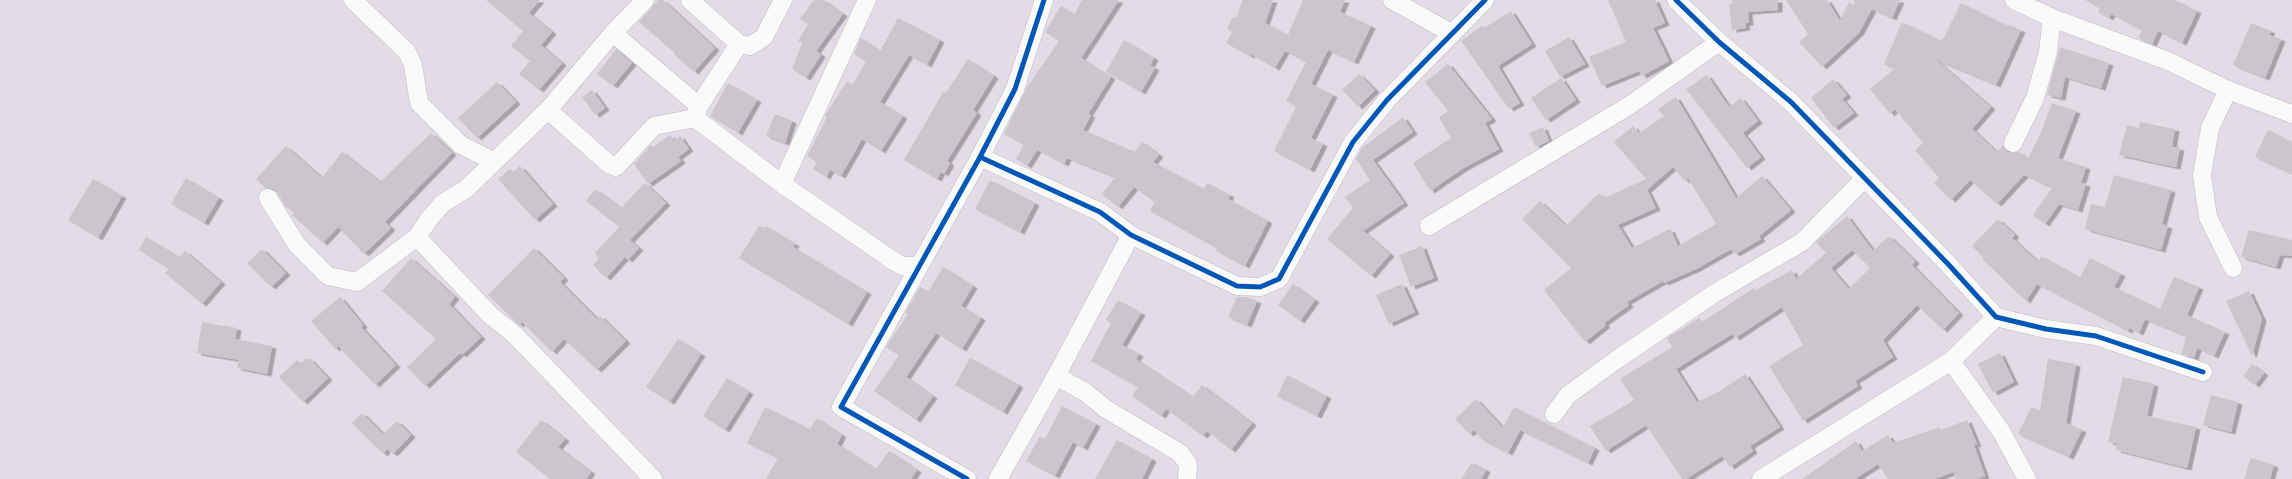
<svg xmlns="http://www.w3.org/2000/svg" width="2292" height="479" viewBox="0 0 2292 479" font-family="Montserrat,sans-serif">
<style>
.building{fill:#cbc6cd;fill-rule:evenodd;filter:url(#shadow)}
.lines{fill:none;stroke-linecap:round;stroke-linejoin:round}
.street-casing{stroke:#bdbdbf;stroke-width:19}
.street{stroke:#fbfafb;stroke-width:18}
.cycleway-casing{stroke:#fff;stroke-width:8}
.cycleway{stroke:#0057b8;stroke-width:5}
</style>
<defs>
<filter id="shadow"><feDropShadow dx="4.5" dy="2.5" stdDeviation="0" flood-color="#0004"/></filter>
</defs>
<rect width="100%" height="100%" fill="#e3dbe6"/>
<g class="building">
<polygon points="486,0 540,0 529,13 552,32 541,45 562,63 539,90 519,74 530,61 511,46 523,31"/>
<polygon points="658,0 663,0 715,48 694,72 674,54 675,53 639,22"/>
<polygon points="814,0 824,0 843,14 816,51 821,55 806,78 792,69 802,43 798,41 808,24 800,19"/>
<polygon points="1082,0 1119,0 1081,58 1111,77 1088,114 1091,115 1083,130 1135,152 1142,142 1159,155 1153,162 1204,189 1207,183 1230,195 1228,199 1268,221 1245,266 1216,251 1217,248 1150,211 1154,202 1134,187 1118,207 1102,194 1115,177 1067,158 1064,164 1037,150 1027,166 1016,159 1024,145 1004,134 1026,89 1059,41 1045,32 1061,6 1074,15"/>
<polygon points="1243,0 1273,0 1265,23 1288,35 1303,0 1345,0 1340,12 1371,26 1354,62 1328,50 1311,84 1333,95 1311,138 1323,144 1310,170 1274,151 1296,107 1286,101 1306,62 1285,51 1275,68 1251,54 1250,56 1226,43 1232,32 1227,29 1233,17 1236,18"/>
<polygon points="1608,0 1655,0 1665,23 1653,28 1669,61 1642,76 1639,71 1602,86 1589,57 1626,42"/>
<polygon points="1732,0 1778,0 1778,10 1748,12 1749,23 1745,23 1746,28 1732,30 1729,4 1733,4"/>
<polygon points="1786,0 1827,0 1840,21 1849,2 1854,5 1855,1 1852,0 1900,0 1892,18 1872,9 1859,33 1822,67 1799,42 1808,34"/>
<polygon points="2085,0 2175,0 2197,11 2182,43 2158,31 2152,44 2138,38 2142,30 2111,14 2109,18 2098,12 2100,8"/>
<polygon points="1961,3 2008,26 2009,25 2021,30 1996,85 1936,60 1991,107 1972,129 1997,152 2003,145 2008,152 2019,152 2028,159 2042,130 2052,103 2076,111 2058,158 2086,167 2081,183 2086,184 2078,210 2059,204 2045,224 2033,215 2052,188 2024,175 1997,204 1970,180 1951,200 1934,183 1939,178 1915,150 1923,143 1895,109 1890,114 1870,89 1894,69 1884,64 1902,22 1942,41"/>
<polygon points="1511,11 1532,44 1498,66 1520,103 1509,109 1461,41 1482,26 1484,28"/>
<polygon points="898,18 940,40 927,65 909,55 880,102 903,116 881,151 862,139 841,176 830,170 826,177 813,169 817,162 807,156 827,117 825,116 847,81 852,85 866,62 854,54 861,38 880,51"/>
<polygon points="2251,23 2271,31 2269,35 2281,39 2265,78 2233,65"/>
<polygon points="1569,37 1585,64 1560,77 1545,51"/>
<polygon points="1124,40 1154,58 1150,65 1155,68 1141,92 1106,72"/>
<polygon points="2060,47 2109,63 2101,88 2065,77 2061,98 2047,95"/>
<polygon points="616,49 632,63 613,86 597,74"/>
<polygon points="968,59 994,76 973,110 977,113 947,161 950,163 944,174 941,172 937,179 904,160 943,92 946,93"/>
<polygon points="1448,64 1492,119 1485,123 1499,149 1462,169 1430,191 1413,163 1451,138 1439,117 1448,111 1425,82"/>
<polygon points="1359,74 1375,90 1358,107 1342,90"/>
<polygon points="1707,75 1729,107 1741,98 1758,121 1743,133 1761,157 1747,168 1686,89"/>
<polygon points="1561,78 1576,100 1546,120 1531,98"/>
<polygon points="1833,79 1847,95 1842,99 1854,113 1834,128 1811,98"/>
<polygon points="497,82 516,102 477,138 458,118"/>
<polygon points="728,83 757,100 738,133 710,116"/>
<polygon points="592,90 605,108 595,115 582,97"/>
<path d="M1676,97L1736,198L1762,176L1791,210L1759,236L1761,239L1735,254L1731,249L1696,269L1664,283L1663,281L1627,302L1629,305L1604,323L1606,325L1585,342L1544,290L1571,268L1522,219L1540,201L1566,226L1599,193L1604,198L1646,179L1614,142L1633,126L1639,133L1664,116L1658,109ZM1673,167L1685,181L1688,178L1716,224L1678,246L1670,229L1632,248L1618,225L1656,208L1647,190Z"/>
<polygon points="775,114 792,121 785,143 766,136"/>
<polygon points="1403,117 1413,132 1373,160 1404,203 1363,231 1390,254 1371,276 1327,239 1353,208 1345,197 1370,180 1356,159 1362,148"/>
<polygon points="2140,122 2175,129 2172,147 2180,148 2176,167 2119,155 2127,125 2139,128"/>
<polygon points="1543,127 1549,141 1536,147 1529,133"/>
<polygon points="2268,130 2292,142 2292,174 2255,157"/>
<polygon points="431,133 452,153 385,222 391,228 364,254 338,227 323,243 292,215 294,213 285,206 277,192 273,189 265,188 256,179 286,146 322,178 342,152 380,182"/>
<polygon points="670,135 674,140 680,136 689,149 678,157 681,161 648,184 634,164 651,145 653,147"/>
<polygon points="520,166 553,204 535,220 498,179 510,169 513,172"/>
<polygon points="2114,175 2171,190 2162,224 2168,226 2161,250 2085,229 2091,204 2105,207"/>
<polygon points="186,178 219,198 204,223 171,204"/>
<polygon points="93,179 122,196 98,238 68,220"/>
<polygon points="990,180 1035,203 1020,232 975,209"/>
<polygon points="645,183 666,203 630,240 639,248 628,260 625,257 606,278 593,265 599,258 595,253 619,227 586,201 595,189 621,208"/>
<path d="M1847,216L1873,251L1889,236L1915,261L1912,265L1959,313L1943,330L1917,305L1883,340L1893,357L1855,381L1858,386L1803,421L1769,366L1803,345L1782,307L1735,338L1732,334L1676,369L1697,402L1720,391L1745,374L1780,427L1750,446L1753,451L1730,467L1722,456L1686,479H1682L1646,425L1606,451L1590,426L1634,400L1620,379L1672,347L1667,338L1699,318L1702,322L1754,288L1756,290L1792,270L1796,279L1826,253L1816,242ZM1852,250L1870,268L1849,289L1831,268Z"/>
<polygon points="1998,219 2015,235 2012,238 2038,262 2041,256 2080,277 2090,258 2121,274 2114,287 2160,309 2174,277 2199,287 2187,315 2225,332 2214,356 2197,348 2194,358 2182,354 2186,336 2145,319 2139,333 2129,328 2128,331 2037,284 2026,301 1982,259 1984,258 1972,246"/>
<polygon points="759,226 764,228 766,226 795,244 793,247 867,292 848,324 739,258"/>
<polygon points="2249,230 2292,240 2292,256 2280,255 2276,267 2241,257"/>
<polygon points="146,237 179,257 185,251 221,282 202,304 165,273 169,269 139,250"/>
<polygon points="1422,246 1434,278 1411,287 1399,255"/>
<polygon points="534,248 564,278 560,282 597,319 600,316 626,341 597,370 564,339 552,352 522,322 519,325 488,295"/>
<polygon points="262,249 286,273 271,287 247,263"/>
<polygon points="411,258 455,297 449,304 481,337 462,355 460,353 425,386 407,367 436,339 382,291"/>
<polygon points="943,267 973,286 961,306 981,318 962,349 936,333 906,377 933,396 916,420 874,391 899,355 886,347 908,314 905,313 920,287 928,292"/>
<polygon points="1293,284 1315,300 1300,321 1278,305"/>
<polygon points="1402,284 1415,312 1389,324 1376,295"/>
<polygon points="2249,291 2262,319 2252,356 2226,301"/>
<polygon points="340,297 363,325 361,327 396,365 375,385 338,346 335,349 311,321"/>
<polygon points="1237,297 1247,297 1257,301 1247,325 1228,317"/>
<polygon points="1118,300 1141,313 1122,345 1139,354 1136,359 1193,397 1202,385 1252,423 1231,450 1207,431 1203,436 1166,409 1161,416 1132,396 1138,387 1091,361 1111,323 1106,320"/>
<polygon points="202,322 237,328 235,339 272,346 267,374 237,368 239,360 197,353"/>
<polygon points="678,339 701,354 670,402 646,387"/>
<polygon points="2000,353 2014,382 1993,393 1978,364"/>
<polygon points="970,358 1019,385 1003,412 955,385"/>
<polygon points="305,359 310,359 328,378 303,402 279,377 297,360 301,363"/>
<polygon points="2048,359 2076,364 2066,423 2082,430 2069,457 2018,434 2031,407 2040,411"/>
<polygon points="2252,364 2264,373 2255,385 2243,376"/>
<polygon points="1287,375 1327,396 1317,416 1277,396"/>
<polygon points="2123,377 2154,384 2147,416 2196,427 2187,468 2116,450 2117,444 2108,442"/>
<polygon points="727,378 749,392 725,430 703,416"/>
<polygon points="2211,395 2238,402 2231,432 2203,425"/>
<polygon points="1476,399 1503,428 1514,407 1595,448 1588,463 1520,430 1508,453 1482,440 1474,430 1469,434 1455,419"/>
<polygon points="1062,406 1096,424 1083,448 1073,442 1055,476 1026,461 1040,436 1045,439"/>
<polygon points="765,407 810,429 817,418 842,435 837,444 876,469 889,451 917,470 911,479 766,479 778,458 747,443"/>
<polygon points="362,413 383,434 397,421 411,435 393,454 387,449 383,454 352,423"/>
<polygon points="541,420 565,439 558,447 591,472 586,479 550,479 516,452"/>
<polygon points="1967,420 1977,444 1974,445 1985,476 1976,479 1956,479 1954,472 1934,479 1888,479 1878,464 1855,479 1802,479 1856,441 1862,451 1888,435 1893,443 1940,427 1941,430"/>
<polygon points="1117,440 1152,459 1142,479 1095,479"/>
<polygon points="2251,458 2274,465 2270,479 2244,479"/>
<polygon points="1471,464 1476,464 1486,470 1481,479 1461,479"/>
</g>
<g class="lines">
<g class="street-casing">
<g id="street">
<polyline points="353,0 407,52 413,65 419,103 461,145 493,161"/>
<polyline points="690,0 739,44 750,46 764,37 783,0"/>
<polyline points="1392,0 1451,33"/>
<polyline points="1676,0 1719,42 1791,102 1949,265 1996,317 2046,329 2096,336 2203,372"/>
<polyline points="2014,0 2052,18 2168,61 2228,90 2292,114"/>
<polyline points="613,33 699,106"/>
<polyline points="739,44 699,106 695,118 782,184 892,260 903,266 918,266"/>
<polyline points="2228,90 2210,128 2202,175 2208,217 2233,268"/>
<polyline points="548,110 610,165 616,167 654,126 695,118"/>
<polyline points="2013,143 2035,98 2048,52 2052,18"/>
<polyline points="980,157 1100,212 1131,235 1237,286 1260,287 1279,279 1353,142 1387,100 1485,0"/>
<polyline points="782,184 867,0"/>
<polyline points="268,198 297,245 328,276 357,282 417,237 429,219 443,203 466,189 548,110 613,33 645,0"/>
<polyline points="1429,226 1630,105 1719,42"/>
<polyline points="417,237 490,315 515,335 653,479"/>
<polyline points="1951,361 2001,431 2027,479"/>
<polyline points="1056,376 1085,392 1106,409 1180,453 1188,464 1187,479"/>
<polyline points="1554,414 1568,395 1619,358 1715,293 1802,242 1864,179"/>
<polyline points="967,479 841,407 980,157 1015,89 1044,0"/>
<polyline points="998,479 1056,376 1131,235"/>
<polyline points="1761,479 1951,361 1996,317"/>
</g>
</g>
<use href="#street" class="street"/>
<g class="cycleway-casing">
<g id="cycleway">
<polyline points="1676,0 1719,42 1791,102 1949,265 1996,317 2046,329 2096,336 2203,372"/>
<polyline points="980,157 1100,212 1131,235 1237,286 1260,287 1279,279 1353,142 1387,100 1485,0"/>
<polyline points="967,479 841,407 980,157 1015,89 1044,0"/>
</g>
</g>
<use href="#cycleway" class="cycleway"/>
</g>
</svg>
